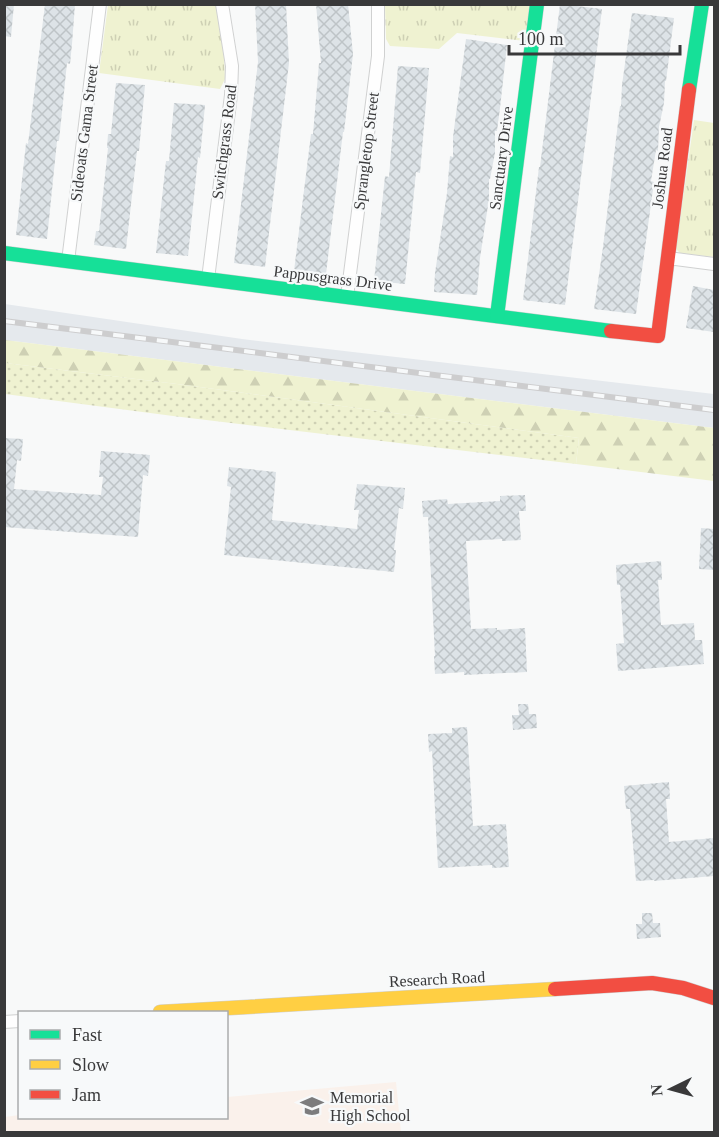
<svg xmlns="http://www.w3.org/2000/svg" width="719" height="1137" viewBox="0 0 719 1137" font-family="Georgia,serif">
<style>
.built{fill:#e5e9ed}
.education{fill:#faf1eb}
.grass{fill:url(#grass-dots)}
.forest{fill:url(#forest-firs)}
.park{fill:url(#park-tufts)}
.building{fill:url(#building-cross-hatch)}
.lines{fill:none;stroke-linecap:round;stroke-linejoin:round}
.street-casing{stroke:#d0d1d1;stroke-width:14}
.fast-casing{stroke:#d0d1d1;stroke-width:15}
.slow-casing{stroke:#d0d1d1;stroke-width:15}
.jam-casing{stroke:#d0d1d1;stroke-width:15}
.street{stroke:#fefefe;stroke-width:12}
.fast{stroke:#16e098;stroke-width:14}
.slow{stroke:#ffcf43;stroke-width:14}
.jam{stroke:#f24e42;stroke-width:14}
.rail-casing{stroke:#cdcdce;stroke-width:6}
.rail{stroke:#f7f9fa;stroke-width:4;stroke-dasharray:11;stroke-linecap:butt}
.labels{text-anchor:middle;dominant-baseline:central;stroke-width:4.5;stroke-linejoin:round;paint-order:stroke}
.street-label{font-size:16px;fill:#39393a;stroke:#f7f9fa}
.poi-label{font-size:16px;fill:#39393a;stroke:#f7f9fa;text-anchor:start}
</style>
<defs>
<pattern id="grass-dots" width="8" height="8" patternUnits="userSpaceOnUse" patternTransform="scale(1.5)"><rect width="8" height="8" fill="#eff2d1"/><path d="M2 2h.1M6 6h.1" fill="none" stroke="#ced0b4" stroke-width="1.8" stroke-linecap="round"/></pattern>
<pattern id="forest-firs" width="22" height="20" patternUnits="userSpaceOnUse" patternTransform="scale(1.5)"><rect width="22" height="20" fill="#eff2d1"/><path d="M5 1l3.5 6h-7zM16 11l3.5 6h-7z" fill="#ced0b4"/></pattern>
<pattern id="park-tufts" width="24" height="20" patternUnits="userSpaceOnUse" patternTransform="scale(1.5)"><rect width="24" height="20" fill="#eff2d1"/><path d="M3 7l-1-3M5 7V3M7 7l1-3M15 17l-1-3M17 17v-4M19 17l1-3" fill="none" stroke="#ced0b4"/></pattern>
<pattern id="building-cross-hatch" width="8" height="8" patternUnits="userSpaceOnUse" patternTransform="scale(1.5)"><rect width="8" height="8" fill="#dde3e7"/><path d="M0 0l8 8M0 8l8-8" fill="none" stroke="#bec4c7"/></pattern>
</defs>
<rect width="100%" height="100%" fill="#f8f9f9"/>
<polygon class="built" points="5,304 242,339 714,394 714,428 5,340"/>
<polygon class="education" points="396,1082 401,1132 5,1132 5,1117 19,1115 20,1118 226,1118 227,1097"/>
<polygon class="grass" points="5,363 177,384 579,438 576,464 173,416 5,394"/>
<polygon class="forest" points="5,340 714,428 714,481 576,464 579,438 177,384 5,363"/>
<g class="park">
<polygon points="108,5 216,5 224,56 225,79 220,89 99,73"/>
<polygon points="385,5 530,5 525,41 457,33 439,49 390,46 386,39"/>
<polygon points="694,120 714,123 714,257 680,253 676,249"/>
</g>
<g class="building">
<polygon points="4,4 14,4 11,37 4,36"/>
<polygon points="45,4 75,4 72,44 70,64 67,63 59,141 57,141 47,239 16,235 26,143 28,144"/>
<polygon points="255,4 286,4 289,63 265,267 234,263 258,62"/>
<polygon points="316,4 348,4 353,54 344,132 343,132 326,274 294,271 311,134 313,134 319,63 321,63"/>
<polygon points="560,4 602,9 565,305 523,300 539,167 540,167"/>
<polygon points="632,13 674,18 666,81 665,81 664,103 659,127 658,151 656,150 651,181 654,182 636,314 594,309 603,247 617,131 620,106 621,106 622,85"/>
<polygon points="466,39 507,45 500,108 497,131 495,131 495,153 490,179 489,179 489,199 480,258 477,295 434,292 435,273 447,193 450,156 453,157 453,137"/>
<polygon points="398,66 429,68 420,173 416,172 405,284 374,281 385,176 389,177"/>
<polygon points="116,83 145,85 139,151 137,151 126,249 94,245 96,231 99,231 108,148 107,148 108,134 111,134"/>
<polygon points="174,103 205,105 200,158 198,157 188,256 156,253 166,161 169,161"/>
<polygon points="693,286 714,290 714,332 686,328"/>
<polygon points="4,438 23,439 21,461 17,460 14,489 101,495 103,477 99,477 101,451 150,455 148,476 143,475 138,537 4,527"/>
<polygon points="229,467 276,472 272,520 357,529 359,510 354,510 357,484 405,488 403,509 399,508 394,550 396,550 394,572 224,555 231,487 227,486"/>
<polygon points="525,495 526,511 519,511 521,540 502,541 502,539 466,541 471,629 497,628 497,630 525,628 527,672 464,675 464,672 435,674 434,656 435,656 428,517 423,517 422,501 447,499 448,504 500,501 500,496"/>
<polygon points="701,528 714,529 714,570 699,569"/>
<polygon points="661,561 662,580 658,580 661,625 694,623 695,640 702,640 704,664 618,671 616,644 624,643 620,585 617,585 616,565"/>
<polygon points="518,704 528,704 529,714 536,714 537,728 513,730 512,715 519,715"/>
<polygon points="467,727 473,826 506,824 509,867 492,868 492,865 438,868 432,751 429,752 428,734 452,733 452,728"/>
<polygon points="669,782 670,799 666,799 669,842 714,838 714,876 654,881 654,880 636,881 630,809 626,809 624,786"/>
<polygon points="642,913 652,913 653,923 660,923 661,937 637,939 636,924 642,924"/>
</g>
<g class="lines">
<g class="street-casing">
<g id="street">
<polyline points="668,258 714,264"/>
<polyline points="68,261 100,4"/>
<polyline points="208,279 231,95 232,66 222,4"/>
<polyline points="347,297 378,56 378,4"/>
<polyline points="4,1022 20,1021"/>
</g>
</g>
<g class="fast-casing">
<g id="fast">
<polyline points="689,90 702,4"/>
<polyline points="4,253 611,331"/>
<polyline points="497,316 537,4"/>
</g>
</g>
<g class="slow-casing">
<polyline id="slow" points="160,1012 555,989"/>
</g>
<g class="jam-casing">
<g id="jam">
<polyline points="611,331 658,336 689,90"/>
<polyline points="555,989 652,983 683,988 714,998"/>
</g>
</g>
<use href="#street" class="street"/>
<use href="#fast" class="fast"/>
<use href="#slow" class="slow"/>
<use href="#jam" class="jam"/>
<g class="rail-casing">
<polyline id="rail" points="4,321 714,410"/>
</g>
<use href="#rail" class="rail"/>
</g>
<defs>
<g id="school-bare" transform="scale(1.8)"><path d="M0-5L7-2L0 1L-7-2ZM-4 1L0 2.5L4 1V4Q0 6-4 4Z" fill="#7c7c7d" stroke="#f7f9fa" stroke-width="2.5" paint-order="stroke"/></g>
</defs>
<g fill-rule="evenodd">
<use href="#school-bare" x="312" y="1106"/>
</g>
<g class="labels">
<g class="street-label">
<text transform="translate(84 133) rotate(-83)">Sideoats Gama Street</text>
<text transform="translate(224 142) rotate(-83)">Switchgrass Road</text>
<text transform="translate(366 151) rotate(-83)">Sprangletop Street</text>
<text transform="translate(501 158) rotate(-83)">Sanctuary Drive</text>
<text transform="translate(662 168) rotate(-83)">Joshua Road</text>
<text transform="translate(333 278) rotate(7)">Pappusgrass Drive</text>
<text transform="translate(437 979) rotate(-3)">Research Road</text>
</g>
<g class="poi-label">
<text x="330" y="1097">Memorial<tspan x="330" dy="18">High School</tspan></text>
</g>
</g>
<rect width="719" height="1137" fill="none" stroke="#39393a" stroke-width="12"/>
<rect x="18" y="1011" width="210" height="108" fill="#f7f9fa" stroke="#abacad" stroke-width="1.5"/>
<rect x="30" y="1030" width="30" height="9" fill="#16e098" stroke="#abacad" stroke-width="1.5"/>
<text x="72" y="1041" font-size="18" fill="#39393a">Fast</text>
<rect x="30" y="1060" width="30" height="9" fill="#ffcf43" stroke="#abacad" stroke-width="1.5"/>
<text x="72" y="1071" font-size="18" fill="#39393a">Slow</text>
<rect x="30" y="1090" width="30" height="9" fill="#f24e42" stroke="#abacad" stroke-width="1.5"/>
<text x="72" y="1101" font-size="18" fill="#39393a">Jam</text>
<g transform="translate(671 1089) rotate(265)" stroke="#f7f9fa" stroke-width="4.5" paint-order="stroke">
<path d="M0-4.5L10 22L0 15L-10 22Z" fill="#39393a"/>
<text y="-9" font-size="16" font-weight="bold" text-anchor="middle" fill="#39393a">N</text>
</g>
<path d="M509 45v9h171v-9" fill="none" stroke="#39393a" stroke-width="3"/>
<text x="518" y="45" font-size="18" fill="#39393a" stroke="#f7f9fa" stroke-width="4.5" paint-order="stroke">100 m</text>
</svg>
